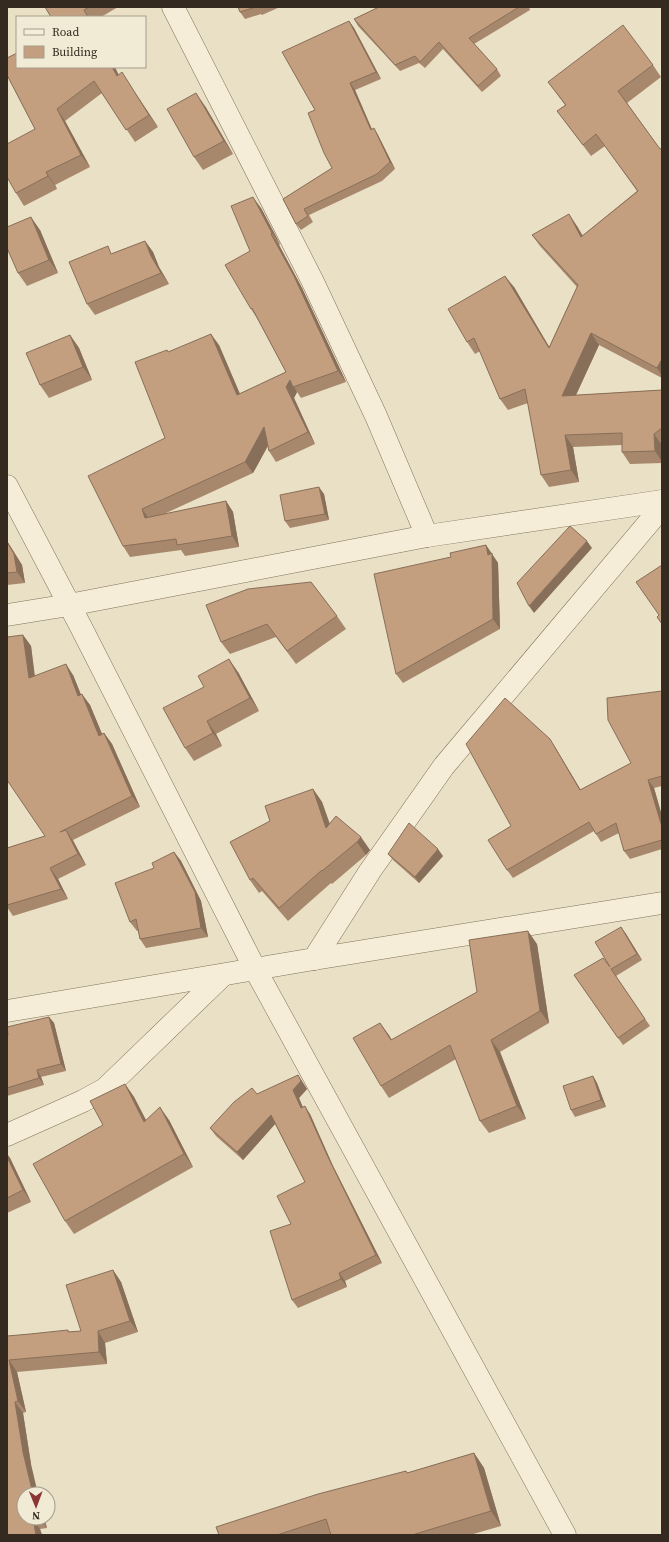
<svg xmlns="http://www.w3.org/2000/svg" width="669" height="1542" viewBox="0 0 669 1542" font-family="'Source Serif 4',serif">
<style>
.lines{fill:none;stroke-linecap:round;stroke-linejoin:round}
.minor-casing{stroke:#82725d;stroke-width:23}
.minor{stroke:#f5edd7;stroke-width:22}
.wall{fill:#a8886d}
.shaded-wall{fill:#886f59}
.building{fill:#c39e7f;stroke:#886f59}
</style>
<rect width="100%" height="100%" fill="#e9e0c5"/>
<g class="lines">
<g class="minor-casing">
<g id="minor">
<polyline points="173,7 313,282 376,416 427,536"/>
<polyline points="7,486 81,627 255,969 565,1535"/>
<polyline points="7,615 69,605 427,536 662,501"/>
<polyline points="314,959 370,871 444,766 662,507"/>
<polyline points="7,1011 314,959 662,903"/>
<polyline points="7,1135 83,1101 105,1089 223,975"/>
</g>
</g>
<use href="#minor" class="minor"/>
</g>
<g class="wall">
<polygon points="45,7 118,7 101,17 51,17"/>
<polygon points="238,7 280,7 262,15 261,14 245,19 240,12"/>
<polygon points="379,7 529,7 530,10 474,44 497,69 501,76 482,92 443,49 425,68 419,63 400,71 358,26 354,19"/>
<polygon points="349,21 354,28 381,79 355,90 372,129 378,135 395,169 382,181 309,215 313,222 301,230 296,224 283,199 332,168 315,110"/>
<polygon points="653,65 661,77 627,103 660,149 662,148 662,378 599,345 576,395 662,390 662,463 630,464 622,452 622,445 573,447 579,482 549,487 541,475 528,403 508,410 500,399 480,351 475,354 467,342 514,287 549,347 577,287 540,246 532,235 577,226 582,236 637,191 605,146 591,156 557,111 565,105 548,82"/>
<polygon points="7,75 119,75 130,85 158,127 135,142 102,93 65,121 90,167 55,185 57,189 24,206 16,193 35,129"/>
<polygon points="205,106 233,154 203,170 194,157"/>
<polygon points="261,208 280,244 279,245 302,288 346,382 301,398 297,392 294,398 315,444 276,462 269,451 268,446 253,473 164,514 226,501 233,512 239,547 185,556 181,550 130,557 123,546 165,438 168,352 219,345 240,394 286,372 258,320 251,309 250,251"/>
<polygon points="40,230 58,273 27,286 18,273"/>
<polygon points="145,241 153,252 159,267 169,284 95,315 87,304 113,253"/>
<polygon points="70,335 79,348 92,380 49,398 40,385"/>
<polygon points="324,494 329,520 290,528 285,521"/>
<polygon points="7,541 22,565 25,583 7,585"/>
<polygon points="486,545 498,563 500,629 403,683 396,674 451,557"/>
<polygon points="311,582 337,616 346,629 296,664 276,637 230,654 221,642"/>
<polygon points="23,635 31,646 35,676 73,675 81,695 90,705 102,734 104,733 112,744 140,807 73,840 86,865 58,879 68,899 13,916 7,907 7,848 45,836"/>
<polygon points="238,672 259,711 216,734 222,746 194,761 185,748"/>
<polygon points="662,691 662,786 654,788 662,816 662,849 630,859 624,851 619,833 601,842 594,831 513,878 507,870 511,826 555,747 581,790 631,763"/>
<polygon points="313,789 322,802 330,824 370,850 366,855 332,884 331,883 288,921 262,891 259,893 250,880 270,821"/>
<polygon points="174,852 181,861 201,901 208,937 146,948 140,939 138,931 137,931 130,922 154,868"/>
<polygon points="388,854 443,856 419,883 393,860"/>
<polygon points="621,927 626,934 642,960 616,976 650,1026 623,1045 574,975 608,965"/>
<polygon points="537,944 549,1023 500,1052 526,1119 489,1133 480,1121 456,1059 389,1098 381,1086 380,1023 392,1040 477,992"/>
<polygon points="49,1017 54,1023 66,1071 41,1077 44,1085 7,1096 7,1035"/>
<polygon points="298,1075 307,1089 299,1098 303,1107 310,1114 333,1166 382,1263 345,1281 347,1287 298,1308 292,1300 291,1224 305,1182 275,1124 243,1160 216,1136 210,1128"/>
<polygon points="593,1076 597,1083 606,1107 575,1117 571,1110"/>
<polygon points="125,1084 134,1097 146,1120 169,1120 193,1167 74,1234 65,1221 103,1125"/>
<polygon points="7,1154 10,1158 31,1202 7,1213"/>
<polygon points="113,1270 121,1282 138,1332 105,1343 107,1364 17,1372 26,1412 23,1413 31,1464 24,1518 44,1518 47,1528 40,1529 42,1535 7,1535 7,1336 81,1331"/>
<polygon points="474,1453 484,1468 501,1526 470,1535 219,1535 406,1471 407,1473"/>
</g>
<g class="shaded-wall">
<polygon points="349,21 354,28 381,79 376,72"/>
<polygon points="112,67 115,67 125,88 117,76"/>
<polygon points="122,72 130,85 158,127 149,115"/>
<polygon points="350,83 355,90 375,137 371,130"/>
<polygon points="196,93 205,106 233,154 224,141"/>
<polygon points="57,109 65,121 90,167 81,155"/>
<polygon points="374,128 378,135 395,169 390,162"/>
<polygon points="46,172 55,185 57,189 48,176"/>
<polygon points="253,197 261,208 280,244 272,233"/>
<polygon points="569,214 577,226 590,248 581,237"/>
<polygon points="31,217 40,230 58,273 49,260"/>
<polygon points="271,234 279,245 302,288 346,382 338,371"/>
<polygon points="145,241 153,252 159,267 169,284 161,273 151,256"/>
<polygon points="505,276 514,287 557,360 549,348"/>
<polygon points="591,333 599,345 570,408 562,396"/>
<polygon points="211,334 219,345 245,406 237,395"/>
<polygon points="70,335 79,348 92,380 83,367"/>
<polygon points="662,359 662,376 657,368"/>
<polygon points="290,380 297,392 294,398 315,444 308,432 286,387"/>
<polygon points="264,427 272,438 253,473 245,462"/>
<polygon points="654,434 662,445 662,462 655,451"/>
<polygon points="565,435 573,447 579,482 571,470"/>
<polygon points="319,487 324,494 329,520 325,514"/>
<polygon points="226,501 233,512 239,547 232,536"/>
<polygon points="142,509 150,520 145,518"/>
<polygon points="7,541 22,565 25,583 17,572 7,542"/>
<polygon points="587,541 592,548 534,613 529,606"/>
<polygon points="486,545 498,563 500,629 493,619 488,555"/>
<polygon points="23,635 31,646 36,689 29,678"/>
<polygon points="229,659 238,672 259,711 250,698"/>
<polygon points="66,664 73,675 86,707 78,696"/>
<polygon points="82,694 90,705 107,746 99,736"/>
<polygon points="207,721 216,734 222,746 213,733"/>
<polygon points="104,733 112,744 140,807 132,796"/>
<polygon points="550,739 555,747 585,798 580,790"/>
<polygon points="648,780 654,788 662,816 662,827"/>
<polygon points="313,789 322,802 335,840 326,828"/>
<polygon points="66,830 73,841 86,865 78,854"/>
<polygon points="361,837 370,850 366,855 357,842"/>
<polygon points="438,849 443,856 419,883 415,877"/>
<polygon points="174,852 181,861 201,901 208,937 201,928"/>
<polygon points="50,868 58,879 68,899 61,889"/>
<polygon points="621,927 626,934 642,960 637,954"/>
<polygon points="528,931 537,944 549,1023 540,1011"/>
<polygon points="49,1017 54,1023 66,1071 61,1064"/>
<polygon points="380,1023 389,1035 399,1053 391,1040"/>
<polygon points="491,1040 500,1052 526,1119 517,1106"/>
<polygon points="37,1070 41,1077 44,1085 39,1078"/>
<polygon points="298,1075 307,1089 299,1098 306,1116 301,1108 293,1090"/>
<polygon points="593,1076 597,1083 606,1107 601,1100"/>
<polygon points="125,1084 134,1097 153,1134 144,1122"/>
<polygon points="305,1106 310,1114 333,1166 382,1263 376,1255 328,1157"/>
<polygon points="160,1107 169,1120 193,1167 184,1154"/>
<polygon points="271,1115 276,1123 243,1160 237,1152"/>
<polygon points="7,1154 10,1158 31,1202 23,1190 7,1157"/>
<polygon points="113,1270 121,1282 138,1332 130,1321"/>
<polygon points="339,1273 345,1281 347,1287 341,1279"/>
<polygon points="98,1331 105,1343 107,1364 99,1352"/>
<polygon points="9,1360 17,1372 26,1412 18,1401"/>
<polygon points="15,1402 23,1413 31,1464 38,1494 33,1494 23,1452"/>
<polygon points="474,1453 484,1468 501,1526 491,1511"/>
<polygon points="32,1518 40,1529 42,1535 36,1535"/>
<polygon points="40,1518 44,1518 47,1528"/>
</g>
<g class="building">
<polygon points="45,7 89,7 84,10 88,17 51,17"/>
<polygon points="238,7 256,7 240,12"/>
<polygon points="379,7 519,7 469,38 497,69 478,86 439,42 420,62 415,56 395,65 354,19"/>
<polygon points="349,21 376,72 350,83 371,130 374,128 390,162 377,174 304,209 308,216 296,224 283,199 332,168 324,153 308,113 315,110 282,52"/>
<polygon points="623,25 653,65 618,91 660,149 662,148 662,359 657,368 591,333 562,396 662,390 662,428 654,434 655,451 622,452 622,433 565,435 571,470 541,475 525,389 500,399 474,338 467,342 448,309 505,276 549,348 578,285 532,235 569,214 581,237 638,191 596,134 583,145 557,111 566,105 548,82"/>
<polygon points="17,53 17,67 112,67 117,76 122,72 149,115 126,130 94,81 57,109 81,155 46,172 48,176 16,193 7,177 7,144 35,129 7,75 7,58"/>
<polygon points="196,93 224,141 194,157 167,109"/>
<polygon points="253,197 272,233 271,234 294,276 338,371 293,387 290,380 286,387 308,432 269,451 264,427 245,462 142,509 145,518 226,501 232,536 177,545 176,539 123,546 88,476 165,438 135,362 167,350 168,352 211,334 237,395 286,372 252,308 251,309 225,265 250,251 231,206"/>
<polygon points="31,217 49,260 18,273 7,248 7,227"/>
<polygon points="145,241 151,256 161,273 87,304 69,262 108,246 111,254"/>
<polygon points="70,335 83,367 40,385 26,353"/>
<polygon points="319,487 325,514 285,521 280,495"/>
<polygon points="570,526 587,541 529,606 517,583"/>
<polygon points="7,542 14,554 17,572 7,573"/>
<polygon points="486,545 488,555 492,553 493,619 396,674 374,574 451,557 450,553"/>
<polygon points="662,565 662,624 657,617 659,615 636,582"/>
<polygon points="311,582 337,616 287,651 267,624 221,642 206,605 248,589"/>
<polygon points="23,635 29,678 66,664 78,696 82,694 99,736 104,733 132,796 60,832 66,830 78,854 50,868 61,889 7,905 7,848 45,836 7,780 7,637"/>
<polygon points="229,659 250,698 207,721 213,733 185,748 163,708 204,687 198,676"/>
<polygon points="662,691 662,776 648,780 662,827 662,840 624,851 616,823 596,834 589,822 507,870 488,840 511,826 466,744 505,698 550,739 580,790 631,763 608,720 607,698"/>
<polygon points="313,789 326,828 336,816 361,837 357,842 322,871 322,870 279,908 253,878 250,880 230,842 270,821 265,806"/>
<polygon points="409,823 438,849 415,877 388,854"/>
<polygon points="174,852 195,892 201,928 140,939 136,919 130,922 115,883 154,868 152,863"/>
<polygon points="621,927 637,954 611,969 645,1019 618,1038 574,975 603,958 610,967 595,942"/>
<polygon points="528,931 540,1011 491,1040 517,1106 480,1121 450,1045 381,1086 353,1038 380,1023 391,1040 477,992 469,940"/>
<polygon points="49,1017 61,1064 37,1070 39,1078 7,1088 7,1035 8,1035 7,1027"/>
<polygon points="298,1075 301,1081 293,1090 301,1108 305,1106 328,1157 376,1255 339,1273 341,1279 292,1300 270,1231 291,1224 277,1196 305,1182 271,1115 237,1152 210,1128 234,1102 252,1088 257,1094"/>
<polygon points="593,1076 601,1100 571,1110 563,1086"/>
<polygon points="125,1084 144,1122 160,1107 184,1154 65,1221 33,1164 103,1125 90,1101"/>
<polygon points="7,1157 23,1190 7,1198"/>
<polygon points="113,1270 130,1321 98,1331 99,1352 9,1360 18,1401 15,1402 23,1452 33,1494 24,1494 24,1518 33,1518 36,1535 7,1535 7,1336 30,1334 68,1330 68,1332 81,1331 66,1285"/>
<polygon points="474,1453 491,1511 412,1535 331,1535 326,1519 277,1535 219,1535 216,1527 318,1494 406,1471 407,1473"/>
</g>
<rect width="669" height="1542" fill="none" stroke="#342a1f" stroke-width="16"/>
<rect x="16" y="16" width="130" height="52" fill="#f1ead4" stroke="#a59d8c"/>
<rect x="24" y="29" width="20" height="6" fill="#f5edd7" stroke="#a59d8c"/>
<text x="52" y="36" font-size="12" fill="#342a1f">Road</text>
<rect x="24" y="46" width="20" height="12" fill="#c39e7f" stroke="#a59d8c"/>
<text x="52" y="56" font-size="12" fill="#342a1f">Building</text>
<g transform="translate(36 1506) rotate(179)"><circle r="19" fill="#f1ead4" stroke="#a59d8c"/>
<path d="M0-3L7 15L0 10L-7 15Z" fill="#8b3633"/>
<text y="-6" font-size="11" font-weight="bold" text-anchor="middle" fill="#342a1f">N</text>
</g>
</svg>
